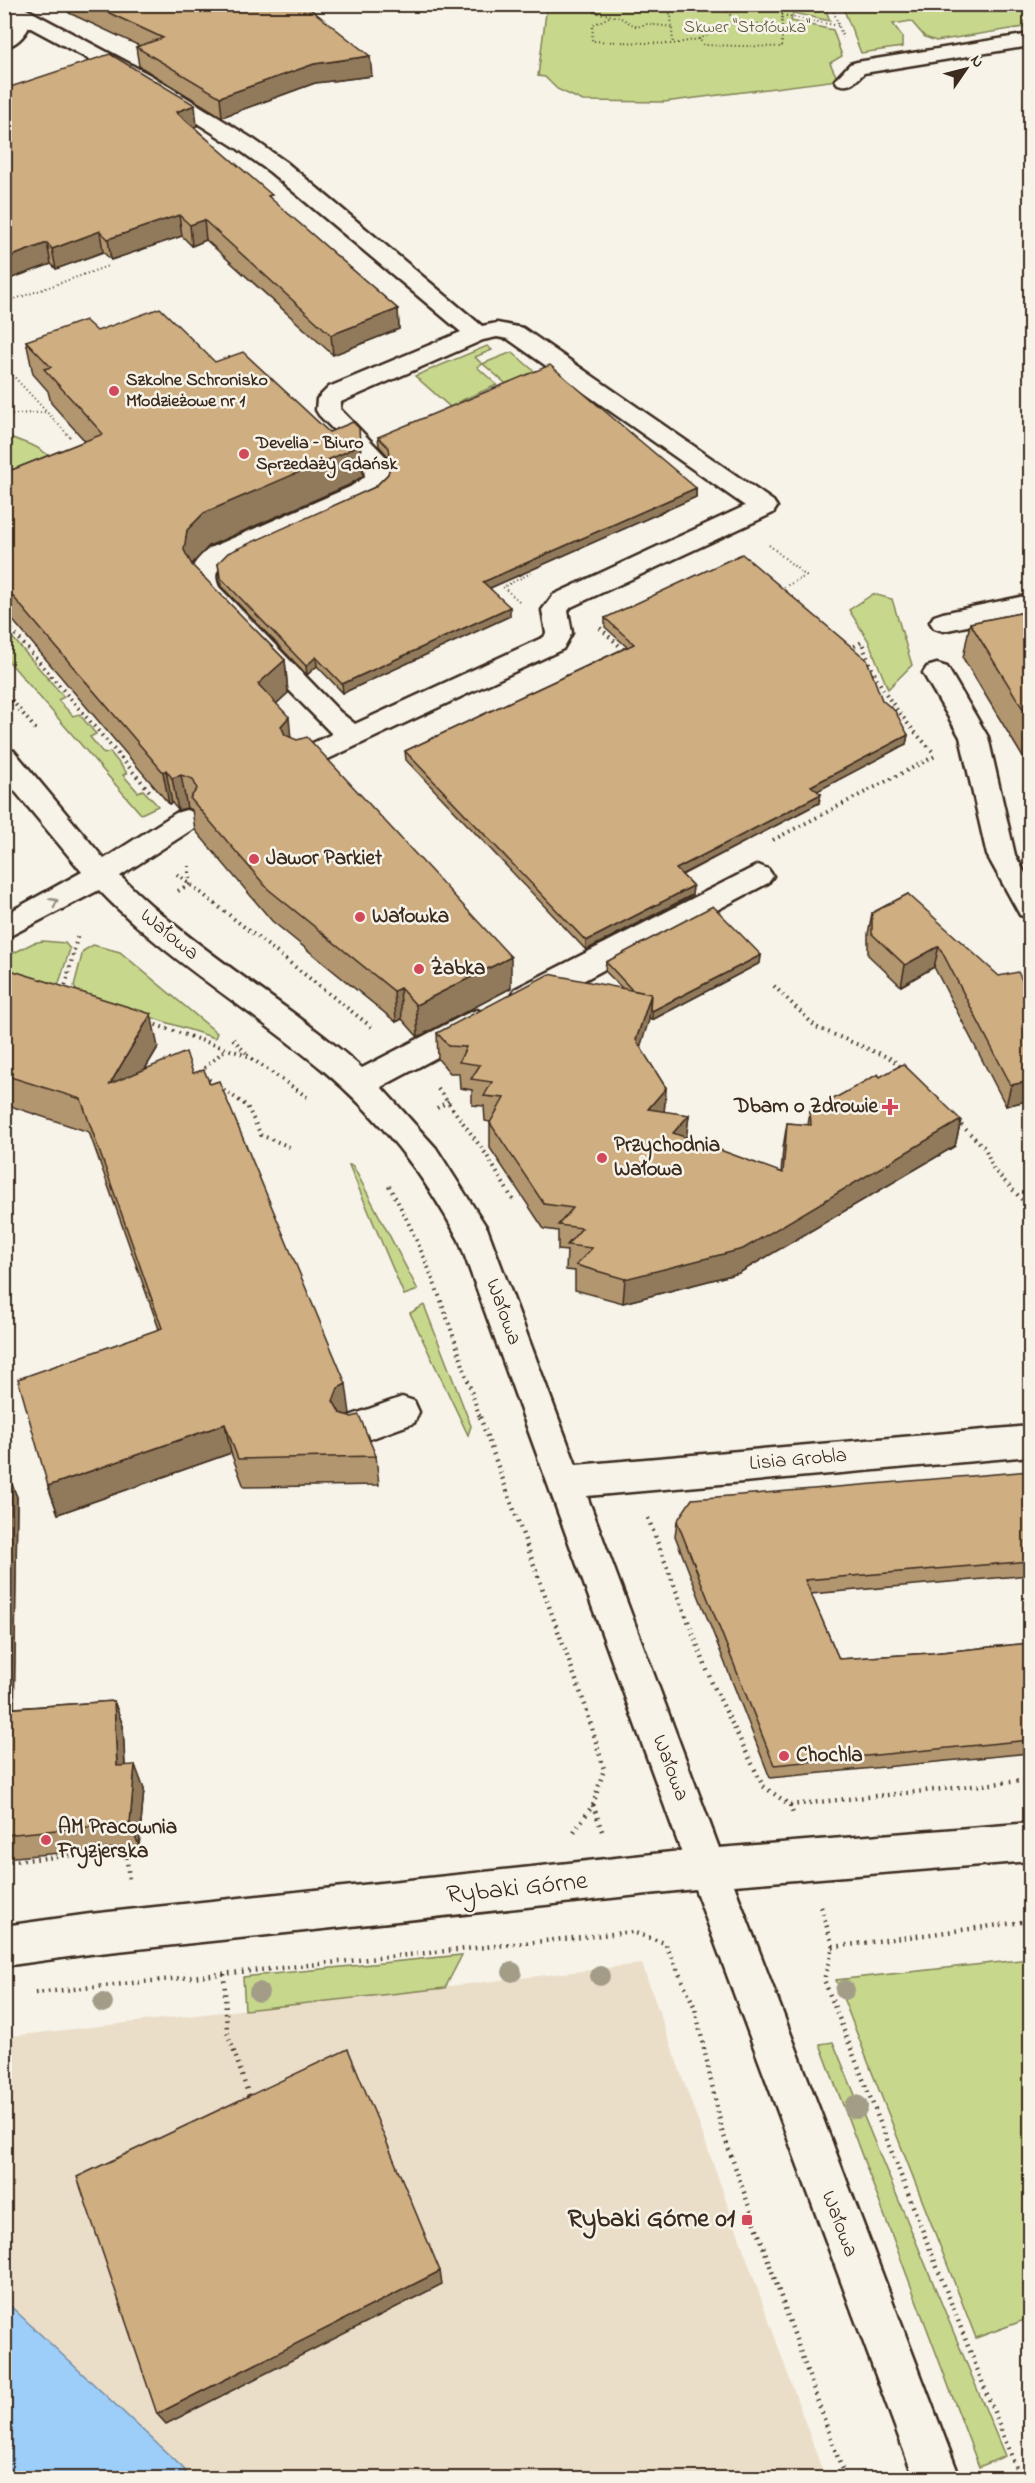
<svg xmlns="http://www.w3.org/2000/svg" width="1035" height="2483" viewBox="0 0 1035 2483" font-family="'Indie Flower',sans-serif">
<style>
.built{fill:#ebdec9}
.green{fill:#c7d88d;stroke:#818156;stroke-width:1.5}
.water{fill:#9dcdf9;stroke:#768ca1;stroke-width:1.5}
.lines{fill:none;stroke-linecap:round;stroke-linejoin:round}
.minor-casing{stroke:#3b2a1e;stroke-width:5}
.path-far2{stroke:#3b2a1e;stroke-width:2;stroke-dasharray:1 3;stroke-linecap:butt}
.path-far1{stroke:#3b2a1e;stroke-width:4;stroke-dasharray:1.5 4.5;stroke-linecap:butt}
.path{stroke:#3b2a1e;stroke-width:4.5;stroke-dasharray:1.5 5;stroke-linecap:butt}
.minor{fill:#f7f3e8;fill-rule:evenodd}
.tree{fill:#a39d88}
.wall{fill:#b29670;stroke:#3b2a1e;stroke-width:1.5}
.shaded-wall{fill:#917a5b;stroke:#3b2a1e;stroke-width:1.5}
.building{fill:#cfae82;stroke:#3b2a1e;stroke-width:1.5}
.oneway{stroke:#998e83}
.poi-dot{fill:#d1495b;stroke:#f7f3e8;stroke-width:2}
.labels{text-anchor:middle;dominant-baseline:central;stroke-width:5;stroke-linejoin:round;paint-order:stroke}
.far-park-label{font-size:18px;fill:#5e563a;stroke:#f7f3e8}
.far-poi-label{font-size:18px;font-weight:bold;fill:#3b2a1e;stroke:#f7f3e8;text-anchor:start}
.poi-label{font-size:21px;font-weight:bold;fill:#3b2a1e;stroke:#f7f3e8;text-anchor:start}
.street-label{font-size:21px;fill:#3b2a1e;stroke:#f7f3e8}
.near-street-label{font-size:26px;fill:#3b2a1e;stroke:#f7f3e8}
.near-poi-label{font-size:26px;font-weight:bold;fill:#3b2a1e;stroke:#f7f3e8;text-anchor:end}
</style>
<rect width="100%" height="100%" fill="#f7f3e8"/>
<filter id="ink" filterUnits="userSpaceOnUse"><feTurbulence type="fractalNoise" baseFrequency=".0167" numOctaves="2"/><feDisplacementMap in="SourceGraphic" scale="12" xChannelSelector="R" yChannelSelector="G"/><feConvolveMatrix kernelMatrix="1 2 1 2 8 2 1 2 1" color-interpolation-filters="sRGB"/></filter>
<g filter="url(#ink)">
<polygon class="built" points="642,1964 825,2478 188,2478 184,2469 5,2301 4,2037"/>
<g class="green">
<polygon points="547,5 824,5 830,21 793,13 791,21 833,30 842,56 830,63 838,80 664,102 583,101 557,89 545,77 538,76"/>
<polygon points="842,5 1030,5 1030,26 936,41 925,37 911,21 893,24 902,36 902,47 861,53"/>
<polygon points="487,346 492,350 475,357 482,364 512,352 541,377 512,389 483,364 477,367 497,385 458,402 466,409 457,413 415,376"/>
<polygon points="5,435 36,447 50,456 5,496"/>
<polygon points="873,594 892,599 912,665 888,689 868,640 849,610"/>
<polygon points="5,629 64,697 58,700 73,716 79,714 96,734 90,737 104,754 110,752 127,773 123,775 138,792 143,790 158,806 141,814 5,657"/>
<polygon points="43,941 65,943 70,949 59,983 51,985 5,972 4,958 33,943"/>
<polygon points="93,945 120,952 217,1033 215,1038 78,994 74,986 83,951"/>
<polygon points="349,1165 353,1166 418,1290 404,1295"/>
<polygon points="424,1305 471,1426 468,1435 410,1313"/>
<polygon points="462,1955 445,1988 245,2010 243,1977"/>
<polygon points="1030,1959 1030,2318 976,2338 836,1980"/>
<polygon points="833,2042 1005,2456 979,2467 820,2044"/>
</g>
<polygon class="water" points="5,2301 184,2469 188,2478 6,2478"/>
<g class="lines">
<g class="minor-casing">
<g id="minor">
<path d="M4,4H17L152,76L253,139L286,162L482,326L497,323L523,328L773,501L777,507L773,513L571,607L568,611L572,633L563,649L311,767L301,770L291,767L287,760L291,753L332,734L198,597C184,576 191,563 210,548L350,487L365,477L363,460L319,415L316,410L317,399L329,387L461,332L270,172L238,149L137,85L29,27C24,37 15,45 4,48V31L13,18L4,14ZM497,337L508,339L745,506L553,595L542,610L546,633L544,637L355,724L340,712L219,587C213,574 217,568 228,560L368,499C384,487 395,479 387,458L340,409L341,402L483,340Z"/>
<path d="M1030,34V46L864,73C855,82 850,88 838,84L835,80L850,64L857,62Z"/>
<polygon points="1030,595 1030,613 943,631 934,628 930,622 934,616 943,613"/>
<polygon points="937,664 947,667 988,737 1015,855 1030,882 1030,918 1020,915 987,855 960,737 923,673 927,667"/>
<path d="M4,748L14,751L104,859L176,813L186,810L196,813L200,820L196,827L120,876C193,950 285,1000 362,1068L466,1014L477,1010L488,1014L492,1022L488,1030L381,1087L436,1148L487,1228L576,1465L1030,1426V1456L587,1496L719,1848L1030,1823V1861L734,1885L960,2478H914L695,1889L90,1954L4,1966V1926L90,1914L681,1851L459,1240C425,1175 379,1117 323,1070C249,1008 166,960 99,890L4,939V915L82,872L4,778Z"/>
<polygon points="758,865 768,869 773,876 768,883 537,1005 526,1008 515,1005 511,997 515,989"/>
<polygon points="402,1397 414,1401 419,1412 414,1423 356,1444 344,1440 339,1429 344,1418"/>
</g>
</g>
<g class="path-far2">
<polyline points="595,4 594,12 619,17 637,27 646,24 673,27"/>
<polyline points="662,4 671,15 673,44"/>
<polyline points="728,4 726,10 736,22 762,24 781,31"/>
<polyline points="831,4 843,38"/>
<polyline points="782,15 839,26"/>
<polyline points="609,17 593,25 592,41 673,44 699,39 704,45 782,47 782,4"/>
<polyline points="699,39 736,22"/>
<polyline points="4,303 108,266"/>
<polyline points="4,366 71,438"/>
<polyline points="4,415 46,412"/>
<polyline points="769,545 806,576 780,589 782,591"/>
<polyline points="519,601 503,587 533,572"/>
</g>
<g class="path-far1">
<polyline points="4,621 152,794"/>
<polyline points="600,628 625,651"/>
<path d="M849,649L862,642C875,686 903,720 934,753"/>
<polyline points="4,691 38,732"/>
<polyline points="773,840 937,755"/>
<polyline points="177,874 374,1029"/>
<polyline points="178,891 189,884 189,866"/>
<polyline points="774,986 816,1027 892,1059 902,1069"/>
<polyline points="64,991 78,934"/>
<polyline points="150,1023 248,1056 307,1097"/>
<polyline points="233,1039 246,1053"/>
<polyline points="200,1072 227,1048"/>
<polyline points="204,1076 247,1106 261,1135 290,1147"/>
<polyline points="438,1089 486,1154 513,1200"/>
<polyline points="437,1108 449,1101"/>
<polyline points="957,1121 985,1148 994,1170 1030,1208"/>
<path d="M389,1186C431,1260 454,1338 480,1418"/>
</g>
<g class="path">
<polyline points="480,1417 585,1705 604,1769 593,1805 573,1833"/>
<polyline points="648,1518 712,1683 763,1786 790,1805 793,1814"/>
<polyline points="593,1805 602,1831"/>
<polyline points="790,1805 1030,1780"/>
<polyline points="4,1862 126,1850 129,1881"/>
<polyline points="821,1907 833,1947 824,1980 1020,2478"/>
<polyline points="833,1947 1030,1921"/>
<polyline points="224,1974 227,2031 250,2099"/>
<polyline points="35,1993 632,1932 665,1943 695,2008 722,2130 845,2478"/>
</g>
<use href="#minor" class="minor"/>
</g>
<g class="tree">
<circle cx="512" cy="1972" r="10"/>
<circle cx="600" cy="1976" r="10"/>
<circle cx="845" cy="1990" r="10"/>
<circle cx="259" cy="1992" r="10"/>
<circle cx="103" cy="2003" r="10"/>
<circle cx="856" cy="2107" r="12"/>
</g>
<g class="wall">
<polygon points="68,4 304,4 372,76 315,83 222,117 139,66 136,47 140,46 69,13"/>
<polygon points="4,89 197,126 194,127 273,201 398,309 399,329 333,355 206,240 192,246 182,236 111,260 103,252 56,269 51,264 4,281"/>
<polygon points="97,331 215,362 329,432 360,443 363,476 349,485 209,546 192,564 192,566 285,660 288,693 276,704 291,738 511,988 418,1037 402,1019 396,1022 272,921 195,830 192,810 187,808 178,810 172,803 169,804 4,610 4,473 85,441 51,403 48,391 33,374 26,341"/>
<polygon points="378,437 696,488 696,497 490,588 510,616 343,693 317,666 307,675 221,586 218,563 375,487 388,474 391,465 389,457 379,446"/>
<polygon points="1030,611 1030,769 963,658 970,623"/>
<polygon points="605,618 882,700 908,735 906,744 817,791 819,803 682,875 693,886 692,895 586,950 406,760 405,751 627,647 605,627"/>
<polygon points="908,894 1030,1100 1006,1106 934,967 901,986 868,955 868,934 872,913"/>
<polygon points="761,955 760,963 652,1020 649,1017 640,1047 666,1088 664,1112 689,1115 686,1138 781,1173 783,1148 787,1123 808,1125 810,1112 880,1077 961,1120 955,1146 739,1273 623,1303 575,1290 575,1271 566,1270 567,1251 558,1250 558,1231 544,1229 490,1148 490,1122 485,1121 484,1106 472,1105 472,1090 460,1088 459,1073 450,1073 438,1059 437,1033 622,988 605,971 606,962"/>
<polygon points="4,968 158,1047 145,1069 193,1073 350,1414 346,1415 376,1456 379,1485 244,1487 231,1453 58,1514 48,1486 159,1329 89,1132 4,1104"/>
<polygon points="4,1469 17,1497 14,1708 114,1701 123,1726 125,1765 144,1789 139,1846 4,1858"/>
<polygon points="1030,1471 1030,1575 811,1594 839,1659 932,1653 1030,1643 1030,1753 770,1778 675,1536 677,1521"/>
</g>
<g class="shaded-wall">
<polygon points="370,56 372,76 315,83 222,117 220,97 314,64"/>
<polygon points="195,105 197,126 179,132 176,112"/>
<polygon points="179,215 182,236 111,260 108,239"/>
<polygon points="204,220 206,240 192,246 190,225"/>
<polygon points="100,231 103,252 56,269 52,249"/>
<polygon points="47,243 51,264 4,281 4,259"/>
<polygon points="398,309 399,329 333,355 331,335"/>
<polygon points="360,443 363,476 349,485 209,546 192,564 189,583 184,550 187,530 204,513"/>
<polygon points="696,488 696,497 483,591 483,582"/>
<polygon points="510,607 510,616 343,693 342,684"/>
<polygon points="316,657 317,666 307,675 306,666"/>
<polygon points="285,660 288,693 262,717 258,684"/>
<polygon points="289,717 292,750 281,726"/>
<polygon points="908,735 906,744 810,795 811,786"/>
<polygon points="166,770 172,803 169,804 163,772"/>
<polygon points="181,775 187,808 178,810 172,778"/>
<polygon points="821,794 819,803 675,878 676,869"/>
<polygon points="693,886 692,895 586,950 586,941"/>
<polygon points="939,946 934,967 901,986 905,965"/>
<polygon points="761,955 760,963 652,1020 652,1011"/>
<polygon points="511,957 511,988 418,1037 416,1005"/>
<polygon points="400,988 402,1019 396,1022 394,991"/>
<polygon points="651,994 649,1020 634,1066 636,1040"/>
<polygon points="151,1014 158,1047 117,1116 110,1084"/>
<polygon points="1030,1081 1030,1100 1006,1106 1011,1085"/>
<polygon points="666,1088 664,1114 648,1109"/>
<polygon points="689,1115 686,1141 673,1133"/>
<polygon points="961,1120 955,1146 739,1273 623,1303 625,1279"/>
<polygon points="346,1384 350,1414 342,1417 333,1401 338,1388"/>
<polygon points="225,1424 231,1453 58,1514 48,1486"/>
<polygon points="6,1469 17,1497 14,1734 4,1714 4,1581"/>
<polygon points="114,1701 123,1726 126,1789 117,1766"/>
<polygon points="135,1765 144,1789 139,1846 130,1823"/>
<polygon points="440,2271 442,2284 166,2424 157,2414"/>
</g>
<g class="building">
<polygon points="90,4 304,4 370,56 314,64 220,97 136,47 163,38"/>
<polygon points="110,54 195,105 176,112 272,195 268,196 398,309 331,335 204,220 190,225 179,215 108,239 100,231 52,249 47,243 4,259 4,89"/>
<polygon points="160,308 215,362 243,352 329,432 353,422 359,428 360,443 346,452 204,513 187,530 184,550 192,565 285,660 258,684 289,717 281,726 285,735 297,740 307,737 511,957 416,1005 400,988 394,991 268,889 190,798 197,789 193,779 181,775 172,778 166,770 163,772 4,586 4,473 103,434 44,369 51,367 26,341 85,320 97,331"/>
<polygon points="550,365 696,488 483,582 510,607 342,684 316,657 306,666 220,577 218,563 228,553 375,487 388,474 391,463 389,448 378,437"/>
<polygon points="742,554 867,660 882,700 895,711 908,735 811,786 821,794 676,869 693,886 586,941 405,751 634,644 605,618"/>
<polygon points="1030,611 1030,720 970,623"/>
<polygon points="908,894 999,976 1018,972 1030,996 1030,1081 1011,1085 939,946 905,965 872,934 872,913"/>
<polygon points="713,906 761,955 652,1011 650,1009 651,994 632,990 606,962"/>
<polygon points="4,968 151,1014 110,1084 186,1052 193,1073 204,1070 210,1084 219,1081 346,1384 338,1388 333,1401 340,1413 352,1417 359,1415 376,1456 238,1459 225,1424 48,1486 18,1379 162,1328 81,1099 4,1075"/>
<polygon points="549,974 651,994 636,1040 666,1088 648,1109 689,1115 673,1133 783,1173 787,1123 811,1125 810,1112 878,1074 880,1077 903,1064 961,1120 743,1249 625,1279 576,1265 592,1248 567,1245 582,1228 558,1225 573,1208 544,1204 490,1123 504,1098 484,1096 492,1082 471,1079 480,1065 459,1062 466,1047 449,1046 437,1033"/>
<polygon points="4,1469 6,1469 4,1581"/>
<polygon points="1030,1471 1030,1561 805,1580 839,1659 932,1653 1030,1643 1030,1740 774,1765 677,1521 692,1499"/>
<polygon points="114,1701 117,1766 135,1765 130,1823 4,1835 4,1709"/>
<polygon points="348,2049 440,2271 157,2414 77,2177"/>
</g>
<defs><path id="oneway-chevron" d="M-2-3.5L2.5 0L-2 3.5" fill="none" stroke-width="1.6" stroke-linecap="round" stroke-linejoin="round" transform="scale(1.5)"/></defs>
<use class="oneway" href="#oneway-chevron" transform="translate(54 902) rotate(-28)"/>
</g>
<g class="poi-dot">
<circle cx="114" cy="391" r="6"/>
<circle cx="244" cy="454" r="6"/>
<circle cx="254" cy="859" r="6"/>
<circle cx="360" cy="917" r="6"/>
<circle cx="419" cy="969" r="6"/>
<path d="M887 1098h6v6h6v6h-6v6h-6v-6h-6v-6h6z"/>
<circle cx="602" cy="1158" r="6"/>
<circle cx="784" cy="1756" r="6"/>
<circle cx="46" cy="1840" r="6"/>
<rect x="741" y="2214" width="12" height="12" rx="3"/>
</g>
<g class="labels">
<g class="far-park-label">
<text x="747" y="28">Skwer "Stołówka"</text>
</g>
<g class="far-poi-label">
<text x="126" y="381">Szkolne Schronisko<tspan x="126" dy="21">Młodzieżowe nr 1</tspan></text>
<text x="256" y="444">Develia – Biuro<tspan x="256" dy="21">Sprzedaży Gdańsk</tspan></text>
</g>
<g class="poi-label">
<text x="266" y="859">Jawor Parkiet</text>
<text x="372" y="917">Wałowka</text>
<text x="431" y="969">Żabka</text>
<text x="878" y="1107" text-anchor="end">Dbam o Zdrowie</text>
<text x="614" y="1146">Przychodnia<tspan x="614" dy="24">Wałowa</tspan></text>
<text x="796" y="1756">Chochla</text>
<text x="58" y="1828">AM Pracownia<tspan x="58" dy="24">Fryzjerska</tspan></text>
</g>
<g class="street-label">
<text transform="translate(169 935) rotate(39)">Wałowa</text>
<text transform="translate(503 1312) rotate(70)">Wałowa</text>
<text transform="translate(798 1460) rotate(-5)">Lisia Grobla</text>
<text transform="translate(670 1768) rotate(69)">Wałowa</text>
<text transform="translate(839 2224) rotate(69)">Wałowa</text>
</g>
<g class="near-street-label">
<text transform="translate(517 1889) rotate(-6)">Rybaki Górne</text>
</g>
<g class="near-poi-label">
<text x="735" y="2220">Rybaki Górne 01</text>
</g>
</g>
<rect width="1035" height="2483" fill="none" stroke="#f7f3e8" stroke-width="24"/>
<rect x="12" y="12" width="1011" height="2459" fill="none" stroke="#3b2a1e" stroke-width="2" filter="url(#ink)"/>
<g transform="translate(966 69) rotate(55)" stroke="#f7f3e8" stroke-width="4.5" paint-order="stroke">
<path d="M0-4.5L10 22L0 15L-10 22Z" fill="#3b2a1e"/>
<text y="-9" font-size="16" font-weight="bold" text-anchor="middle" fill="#3b2a1e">N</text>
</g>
</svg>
